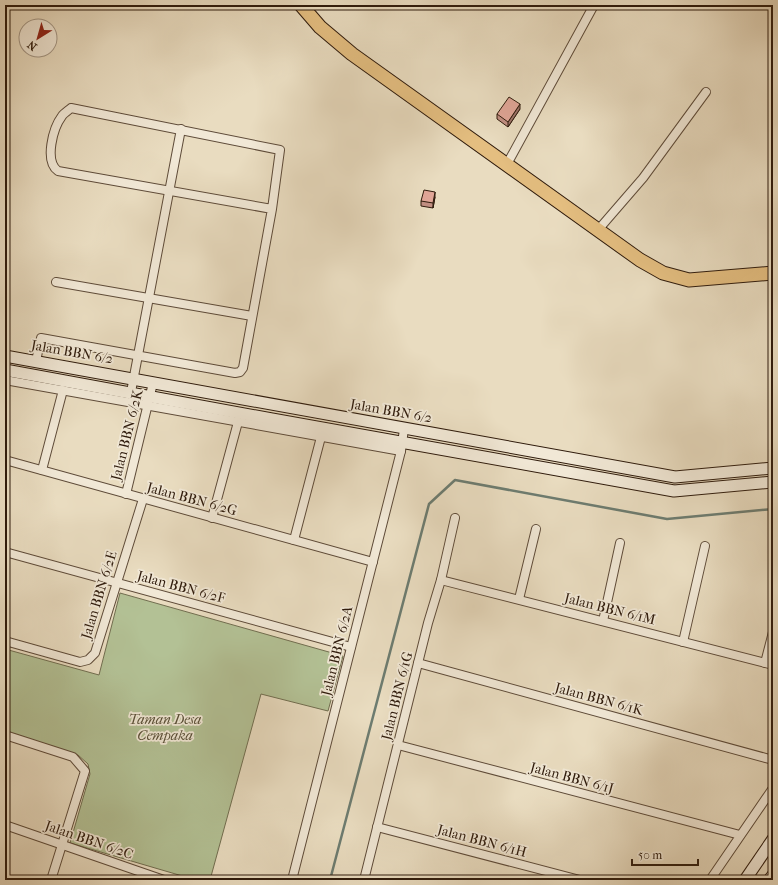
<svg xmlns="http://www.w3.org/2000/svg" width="778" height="885" viewBox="0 0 778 885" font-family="'IM FELL French Canon',serif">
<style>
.green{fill:#b3c195;stroke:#716e50}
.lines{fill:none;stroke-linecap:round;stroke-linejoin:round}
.stream{stroke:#6d7c70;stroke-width:2.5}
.street-casing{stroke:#5e4b39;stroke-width:10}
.secondary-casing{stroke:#2f1b0c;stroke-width:13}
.primary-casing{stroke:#2f1b0c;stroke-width:15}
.street{stroke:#f1e8d6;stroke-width:8}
.secondary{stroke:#f1e8d6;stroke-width:11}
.primary{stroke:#e4be80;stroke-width:13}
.wall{fill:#c28f83;stroke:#2f1b0c}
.shaded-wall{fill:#9e746a;stroke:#2f1b0c}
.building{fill:#e1a698;stroke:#2f1b0c}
.labels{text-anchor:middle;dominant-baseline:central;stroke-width:3.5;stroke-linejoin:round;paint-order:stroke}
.street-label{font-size:14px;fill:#2f1b0c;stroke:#f1e8d6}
.park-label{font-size:14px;font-style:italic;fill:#574d35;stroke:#f1e8d6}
</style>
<rect width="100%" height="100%" fill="#e9dcc0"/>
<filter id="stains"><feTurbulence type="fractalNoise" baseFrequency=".005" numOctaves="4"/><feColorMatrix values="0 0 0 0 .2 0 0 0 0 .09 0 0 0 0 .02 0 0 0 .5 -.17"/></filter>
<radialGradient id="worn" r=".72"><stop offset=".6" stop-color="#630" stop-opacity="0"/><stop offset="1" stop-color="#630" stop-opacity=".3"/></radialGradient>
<polygon class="green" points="120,593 343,656 328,711 261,694 210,880 196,880 70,843 90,774 88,764 78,755 5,731 5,649 99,675"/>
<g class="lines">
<polyline class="stream" points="330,880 429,504 455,480 667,519 773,509"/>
<g class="street-casing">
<g id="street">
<polyline points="506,166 594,5"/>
<polyline points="598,230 643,178 706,92"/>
<polyline points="56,282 252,316"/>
<path d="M36,361L41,338L235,373L240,372L243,368L272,209L280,150L71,108C69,110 64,113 62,116C53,128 44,161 58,171L272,209"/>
<polyline points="5,380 401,451"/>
<polyline points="131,392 181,129"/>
<polyline points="5,460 373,562"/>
<polyline points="42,470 63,390"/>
<polyline points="126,494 153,383"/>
<polyline points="212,518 238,422"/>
<polyline points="294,540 321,437"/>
<polyline points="5,552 351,647"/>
<polyline points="441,580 773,665"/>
<polyline points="519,599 536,529"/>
<polyline points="603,621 620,543"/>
<polyline points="5,641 80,662 88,660 95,653 143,499"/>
<polyline points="683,642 705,546"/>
<polyline points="418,663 773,760"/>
<polyline points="765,663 773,632"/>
<polyline points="5,735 73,757 85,771 51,880"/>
<polyline points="398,745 740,835"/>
<polyline points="5,825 164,880"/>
<polyline points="377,827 580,880"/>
<polyline points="292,880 401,451 404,429"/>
<polyline points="364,880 428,623 441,580 455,518"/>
<polyline points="710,880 773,788"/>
</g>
</g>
<g class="secondary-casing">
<g id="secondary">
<polyline points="5,356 675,477 773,468"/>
<polyline points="5,370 272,419 674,491 773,482"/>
<polyline points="745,880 773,839"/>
<polyline points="769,880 773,875"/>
</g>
</g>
<g class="primary-casing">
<polyline id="primary" points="301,5 320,27 352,54 640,260 663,273 689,280 773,273"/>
</g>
<use href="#street" class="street"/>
<use href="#secondary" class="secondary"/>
<use href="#primary" class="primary"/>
</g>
<g class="wall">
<polygon points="436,5 442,5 439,8"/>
<polygon points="520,109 508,127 497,119 497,114"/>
<polygon points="435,197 433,208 421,206 421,201"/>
</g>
<g class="shaded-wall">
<polygon points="520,104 520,109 508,127 508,122"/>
<polygon points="435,192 435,197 433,208 433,203"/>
</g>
<g class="building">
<polygon points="509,97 520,104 508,122 497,114"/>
<polygon points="424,190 435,192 433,203 421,201"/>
</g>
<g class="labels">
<g class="street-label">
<text transform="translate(72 352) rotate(10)">Jalan BBN 6/2</text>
<text transform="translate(391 411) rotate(10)">Jalan BBN 6/2</text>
<text transform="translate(127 435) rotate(-76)">Jalan BBN 6/2K</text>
<text transform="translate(192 499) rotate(15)">Jalan BBN 6/2G</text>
<text transform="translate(181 587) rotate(15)">Jalan BBN 6/2F</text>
<text transform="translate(99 595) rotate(-73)">Jalan BBN 6/2E</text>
<text transform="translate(610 609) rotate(14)">Jalan BBN 6/1M</text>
<text transform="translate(337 651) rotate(-76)">Jalan BBN 6/2A</text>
<text transform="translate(397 696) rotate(-76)">Jalan BBN 6/1G</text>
<text transform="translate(599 699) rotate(15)">Jalan BBN 6/1K</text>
<text transform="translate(572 778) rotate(15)">Jalan BBN 6/1J</text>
<text transform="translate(89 840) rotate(19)">Jalan BBN 6/2C</text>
<text transform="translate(482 841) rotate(15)">Jalan BBN 6/1H</text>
</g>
<g class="park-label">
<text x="165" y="719">Taman Desa<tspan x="165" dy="16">Cempaka</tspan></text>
</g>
</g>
<rect width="778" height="885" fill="none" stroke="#e9dcc0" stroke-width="20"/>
<rect x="6" y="6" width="766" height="873" fill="none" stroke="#2f1b0c" stroke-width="2"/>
<rect x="10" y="10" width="758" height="865" fill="none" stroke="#2f1b0c"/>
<g transform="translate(38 38) rotate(217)"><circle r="19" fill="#f1e8d6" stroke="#a39685"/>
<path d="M0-3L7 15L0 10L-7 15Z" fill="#8f2418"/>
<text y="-6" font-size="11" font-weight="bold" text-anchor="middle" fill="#2f1b0c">N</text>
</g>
<path d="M632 859v6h66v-6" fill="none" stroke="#2f1b0c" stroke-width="2"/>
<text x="638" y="859" font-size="12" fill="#2f1b0c" stroke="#f1e8d6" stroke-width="3" paint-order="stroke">50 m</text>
<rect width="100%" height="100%" filter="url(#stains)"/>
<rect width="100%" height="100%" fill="url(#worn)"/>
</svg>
